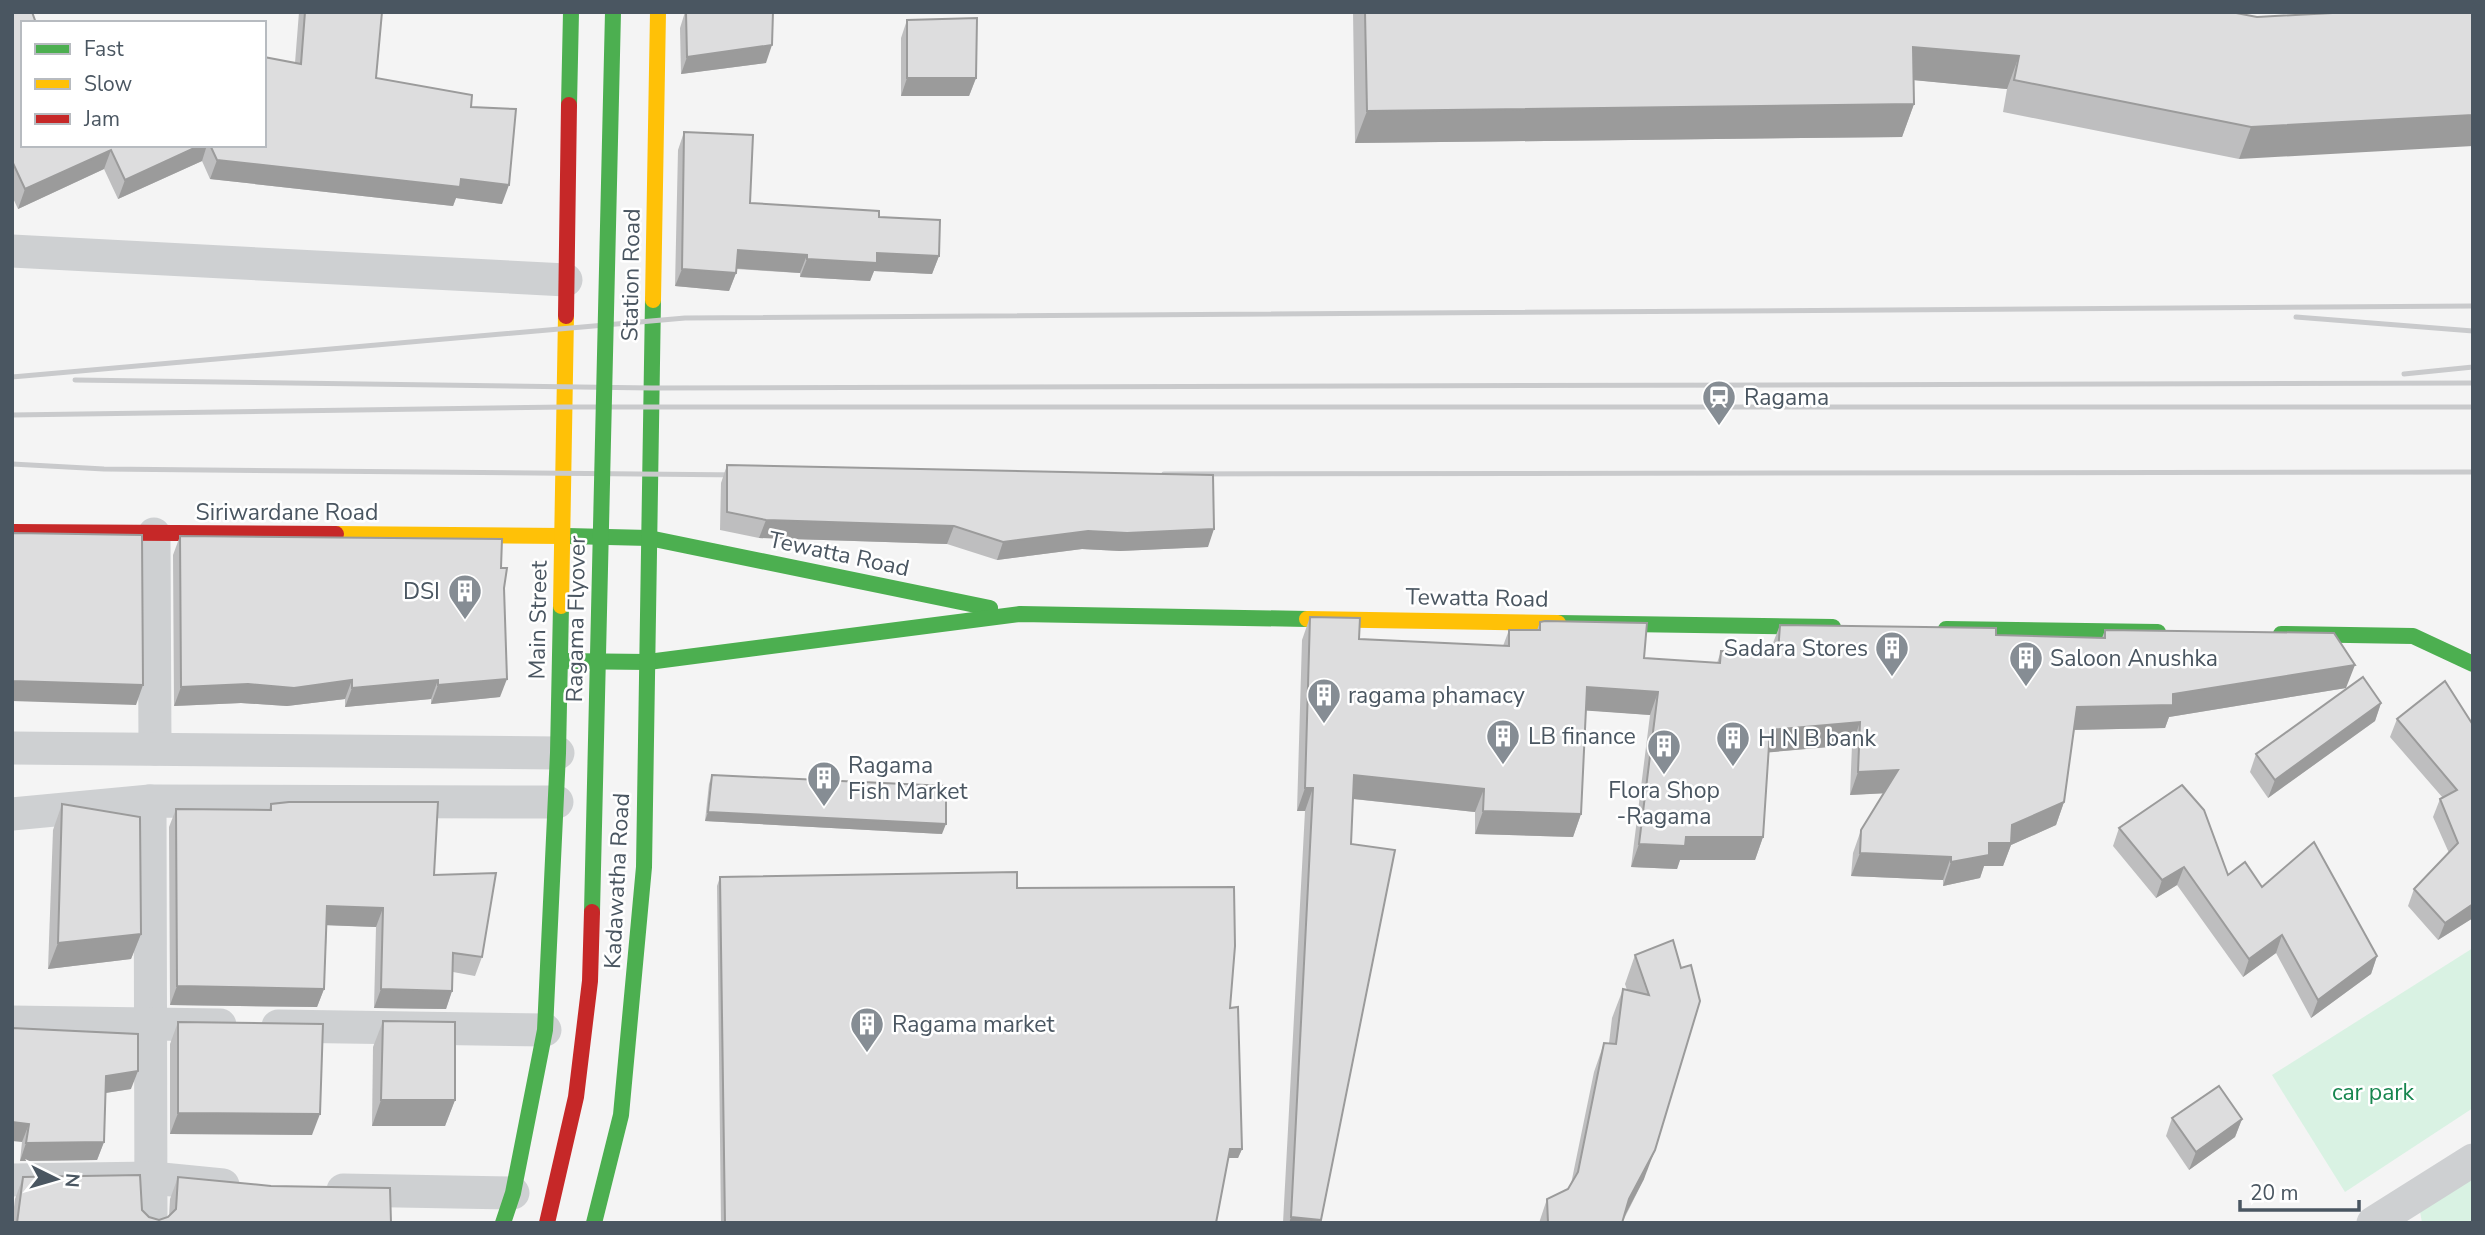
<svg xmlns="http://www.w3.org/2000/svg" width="2485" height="1235" viewBox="0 0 2485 1235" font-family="'Nunito Sans',sans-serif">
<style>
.green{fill:#d9f2e3}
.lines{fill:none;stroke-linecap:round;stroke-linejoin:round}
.street{stroke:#ced0d2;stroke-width:33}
.fast{stroke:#4caf50;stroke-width:16}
.slow{stroke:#ffc107;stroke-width:16}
.jam{stroke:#c62828;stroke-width:16}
.rail{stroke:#c9cacc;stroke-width:5}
.fast-bridge{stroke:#4caf50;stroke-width:16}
.jam-bridge{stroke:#c62828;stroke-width:16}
.wall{fill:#bebebf}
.shaded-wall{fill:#9b9b9b}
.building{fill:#ddddde;stroke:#9b9b9b;stroke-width:2}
.labels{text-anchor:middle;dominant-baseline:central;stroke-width:5;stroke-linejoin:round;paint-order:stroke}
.street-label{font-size:23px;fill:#4a5661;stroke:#fff}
.poi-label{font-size:23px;fill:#4a5661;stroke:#fff;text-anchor:start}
.park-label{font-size:23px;fill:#17864f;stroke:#fff}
</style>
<rect width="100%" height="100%" fill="#f4f4f4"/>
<g class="green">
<polygon points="2473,948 2473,1108 2345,1192 2272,1075"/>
<polygon points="2473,1165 2473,1223 2422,1223 2417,1194"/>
</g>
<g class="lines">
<g class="street">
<polyline points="12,251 566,280"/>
<polyline points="154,534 155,749"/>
<polyline points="12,748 558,753"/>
<polyline points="150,801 151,1223"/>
<polyline points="12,814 150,801 557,802"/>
<polyline points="12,1022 220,1025"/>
<polyline points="278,1026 545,1030"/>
<polyline points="12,1180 152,1178 223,1185"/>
<polyline points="343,1190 513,1193"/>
<polyline points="2373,1223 2473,1160"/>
</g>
<g class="fast">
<polyline points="569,105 571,12"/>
<polyline points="567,536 649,538 990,608"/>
<polyline points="1558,623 1833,627"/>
<polyline points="1946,629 2158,632"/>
<polyline points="2281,634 2413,636 2473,664"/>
<polyline points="560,661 648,662 1020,614 1307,619"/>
<polyline points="503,1223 513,1193 545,1030 558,753 561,606"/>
<polyline points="594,1223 621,1115 644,867 653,300"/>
</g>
<g class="slow">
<polyline points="653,300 658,12"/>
<polyline points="336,534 561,536"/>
<polyline points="561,606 566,316"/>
<polyline points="1307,619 1558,623"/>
</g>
<g class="jam">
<polyline points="566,316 569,105"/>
<polyline points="12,532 336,534"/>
</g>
<g class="rail">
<polyline points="2296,317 2473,331"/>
<polyline points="2404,374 2473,367"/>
<polyline points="12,377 685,318 2473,306"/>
<polyline points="75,380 652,388 2473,383"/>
<polyline points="12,415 564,407 2473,407"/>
<polyline points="12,464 104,469 744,475"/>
<polyline points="1164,474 2473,472"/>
</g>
<polyline class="fast-bridge" points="592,912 613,12"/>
<polyline class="jam-bridge" points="547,1223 576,1097 590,981 592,912"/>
</g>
<g class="wall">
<polygon points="12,12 23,145 264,145 295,63 299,12 382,12 376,78 471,107 502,204 456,198 453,206 210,179 202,161 118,199 104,169 18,209 12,196"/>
<polygon points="685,12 686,12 766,63 681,74 680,28"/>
<polygon points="1353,12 2231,12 2257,17 2351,12 2239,159 2003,112 2007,89 1914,80 1914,104 1902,137 1355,143"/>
<polygon points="907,20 976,78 969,96 901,96 901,38"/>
<polygon points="684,132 750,203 879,217 939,256 932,274 874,271 870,281 800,277 800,273 736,269 736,273 729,291 675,286 678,150"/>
<polygon points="727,465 1208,547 1120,551 1082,549 997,560 947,544 759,538 720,530 721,483"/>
<polygon points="180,536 501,568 504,588 500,697 431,704 431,699 345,707 345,699 287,706 241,703 174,706 173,555"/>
<polygon points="1310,617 1359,639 1503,646 1509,630 1537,630 1540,622 1644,658 1717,663 1721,651 1771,653 1771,648 1780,625 1996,635 2102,638 2105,630 2346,688 2169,717 2165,728 2074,730 2064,802 2056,825 2011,845 2003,866 1984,866 1980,878 1943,886 1943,880 1851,876 1853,853 1861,830 1884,793 1850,795 1852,745 1769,752 1763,837 1755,860 1680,860 1677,869 1631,867 1650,715 1586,710 1581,814 1573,837 1475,834 1475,812 1353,799 1320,1223 1283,1223 1305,811 1297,811 1302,640"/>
<polygon points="2445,681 2473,918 2438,940 2408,906 2414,889 2449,853 2433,817 2440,799 2443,798 2390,737 2397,719"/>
<polygon points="2381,703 2375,721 2268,798 2250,772 2256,754"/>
<polygon points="712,775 942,834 705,821 709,784"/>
<polygon points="62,804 141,934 131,959 48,969 53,830"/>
<polygon points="271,804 434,875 482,957 475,976 453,972 452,991 446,1009 374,1008 376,927 327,925 324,989 317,1007 170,1005 169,827 176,809 269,809"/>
<polygon points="2119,828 2228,875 2262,887 2377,956 2371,974 2311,1018 2276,953 2243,977 2177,885 2156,898 2113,846"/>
<polygon points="720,877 1017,888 1230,1008 1242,1149 1238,1158 1228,1158 1216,1223 721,1223 717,886"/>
<polygon points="1673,940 1644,1179 1622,1223 1539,1223 1547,1199 1568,1189 1571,1184 1594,1072 1604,1043 1609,1043 1612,1018 1623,989 1627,990 1625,984 1635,955"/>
<polygon points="383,1021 455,1100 445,1126 372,1126 373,1047"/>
<polygon points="178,1022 312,1135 170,1134 170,1044"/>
<polygon points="12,1028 131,1089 105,1093 104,1142 97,1160 20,1161 22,1142"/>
<polygon points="2172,1118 2242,1119 2235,1137 2189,1170 2166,1136"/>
<polygon points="23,1177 142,1210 149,1217 159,1220 169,1217 170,1199 178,1177 391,1223 12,1223 15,1199"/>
</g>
<g class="shaded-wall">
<polygon points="772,45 766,63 681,74 687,57"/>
<polygon points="1913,47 2019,56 2007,89 1902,79"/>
<polygon points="907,78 976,78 969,96 901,96"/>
<polygon points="1914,104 1902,137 1355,143 1367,111"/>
<polygon points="2473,115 2473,146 2239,159 2251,127"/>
<polygon points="201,145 207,145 202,161 118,199 125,180"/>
<polygon points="111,150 104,169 18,209 25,189"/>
<polygon points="217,160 461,179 509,185 502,204 456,198 453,206 210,179"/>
<polygon points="738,250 807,255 800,273 731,268"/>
<polygon points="877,253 939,256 932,274 874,271 870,281 800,277 807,259"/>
<polygon points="682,269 736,273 729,291 675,286"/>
<polygon points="766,520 954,526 947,544 759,538"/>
<polygon points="1214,529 1208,547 1120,551 1082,549 997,560 1003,542 1088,531"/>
<polygon points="2355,665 2346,688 2169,717 2165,728 2069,730 2077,707 2173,694"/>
<polygon points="507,679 500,697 431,704 438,685"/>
<polygon points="352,680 345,699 287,706 241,703 174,706 181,687"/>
<polygon points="438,680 431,699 345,707 352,688"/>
<polygon points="12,681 143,685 136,705 12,701"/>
<polygon points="1587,687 1658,692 1650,715 1578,710"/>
<polygon points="2381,703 2375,721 2268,798 2275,780"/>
<polygon points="1860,722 1852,745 1762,753 1770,730"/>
<polygon points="1898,770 1890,793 1850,795 1858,772"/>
<polygon points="1354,775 1484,789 1475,812 1345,798"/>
<polygon points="1305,788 1313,788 1305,811 1297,811"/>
<polygon points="2064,802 2056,825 2011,845 2003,866 1984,866 1980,878 1943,886 1951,862 1989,843 2012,825"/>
<polygon points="1483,811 1581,814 1573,837 1475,834"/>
<polygon points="708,812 946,824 942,834 705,821"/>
<polygon points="1686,837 1763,837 1755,860 1680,860 1677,869 1631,867 1639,844"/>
<polygon points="1860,853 1951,857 1943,880 1851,876"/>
<polygon points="2184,867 2177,885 2156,898 2162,880"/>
<polygon points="2473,904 2473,918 2438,940 2445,923"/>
<polygon points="327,906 383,908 376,927 321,925"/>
<polygon points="141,934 131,959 48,969 58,943"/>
<polygon points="2282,935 2276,953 2243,977 2249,959"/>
<polygon points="2377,956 2371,974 2311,1018 2318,1000"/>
<polygon points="177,986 324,989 317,1007 170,1005"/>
<polygon points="381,989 452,991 446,1009 374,1008"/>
<polygon points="138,1071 131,1089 99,1094 106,1076"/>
<polygon points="381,1100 455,1100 445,1126 372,1126"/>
<polygon points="178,1113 320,1114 312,1135 170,1134"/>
<polygon points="2242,1119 2235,1137 2189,1170 2196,1152"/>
<polygon points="12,1122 29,1124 22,1142 12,1141"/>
<polygon points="104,1142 97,1160 20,1161 26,1143"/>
<polygon points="1230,1149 1242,1149 1238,1158 1226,1158"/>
<polygon points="1655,1150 1644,1179 1621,1223 1629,1199"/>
<polygon points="1291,1217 1321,1220 1320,1223 1289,1223"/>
</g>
<g class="building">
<polygon points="12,12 32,12 36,23 23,23 23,145 201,145 125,180 111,150 25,189 12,161"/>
<polygon points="305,12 382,12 376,78 472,95 471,107 516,109 509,185 461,179 460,187 217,160 210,145 264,145 264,57 301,64"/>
<polygon points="686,12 773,12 772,45 687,57"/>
<polygon points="1365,12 2231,12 2257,17 2351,12 2473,12 2473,115 2251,127 2014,80 2019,56 1913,47 1914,104 1367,111"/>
<polygon points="977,18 976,78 907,78 907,20"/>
<polygon points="684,132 753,135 750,203 879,211 879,217 940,220 939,256 877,253 877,263 807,259 807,255 738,250 736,273 682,269"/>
<polygon points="727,465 1213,475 1214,529 1127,533 1088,531 1003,542 954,526 766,520 727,512"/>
<polygon points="13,533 142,535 143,685 12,681"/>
<polygon points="180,536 502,539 501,568 507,568 504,588 507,679 438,685 438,680 352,688 352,680 294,688 248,684 181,687"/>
<polygon points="1310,617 1360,618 1359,639 1509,646 1509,630 1540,630 1540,622 1545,621 1647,623 1644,658 1720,663 1721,651 1778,653 1780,625 1996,628 1996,635 2105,638 2105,630 2334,633 2355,665 2173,694 2173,705 2077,707 2064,802 2012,825 2011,843 1989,843 1989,855 1951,862 1951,857 1860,853 1861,830 1898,770 1858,772 1860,722 1770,730 1763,837 1686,837 1685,846 1639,844 1658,692 1587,687 1581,814 1483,811 1484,789 1354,775 1351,844 1395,850 1321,1220 1291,1217 1313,788 1305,788"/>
<polygon points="2363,677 2381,703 2275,780 2256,754"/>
<polygon points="2445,681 2473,725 2473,904 2445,923 2414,889 2458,843 2440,799 2457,790 2397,719"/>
<polygon points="712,775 946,786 946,824 708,812"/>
<polygon points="2182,785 2204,810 2228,875 2245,862 2262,887 2314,842 2377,956 2318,1000 2282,935 2249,959 2184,867 2162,880 2119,828"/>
<polygon points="289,802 438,802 434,875 496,873 482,957 453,953 452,991 381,989 383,908 327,906 324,989 177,986 176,809 271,810 271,804"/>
<polygon points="62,804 140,817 141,934 58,943"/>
<polygon points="1017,872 1017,888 1234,887 1235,946 1230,1008 1238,1007 1242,1149 1230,1149 1216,1223 725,1223 720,877"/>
<polygon points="1673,940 1681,968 1691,965 1700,1001 1655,1150 1629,1199 1622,1223 1548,1223 1547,1199 1568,1189 1578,1172 1604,1043 1616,1044 1623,989 1649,995 1635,955"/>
<polygon points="383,1021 455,1022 455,1100 381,1100"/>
<polygon points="178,1022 323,1024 320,1114 178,1113"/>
<polygon points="12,1028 138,1034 138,1071 106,1076 104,1142 26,1143 29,1124 12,1122"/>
<polygon points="2219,1086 2242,1119 2196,1152 2172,1118"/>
<polygon points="140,1175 142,1210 149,1217 159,1220 168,1217 176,1209 178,1177 271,1186 390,1188 391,1223 17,1223 23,1177"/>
</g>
<defs>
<g id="station-pin" transform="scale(1.75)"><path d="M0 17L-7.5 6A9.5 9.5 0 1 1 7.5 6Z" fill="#868d94" stroke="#fff"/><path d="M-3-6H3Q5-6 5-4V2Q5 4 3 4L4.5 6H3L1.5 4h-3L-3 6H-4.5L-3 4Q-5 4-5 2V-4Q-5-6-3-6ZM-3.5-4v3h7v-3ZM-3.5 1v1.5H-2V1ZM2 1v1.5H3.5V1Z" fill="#fff"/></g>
<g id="building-pin" transform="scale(1.75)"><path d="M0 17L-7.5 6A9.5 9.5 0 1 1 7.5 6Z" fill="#868d94" stroke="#fff"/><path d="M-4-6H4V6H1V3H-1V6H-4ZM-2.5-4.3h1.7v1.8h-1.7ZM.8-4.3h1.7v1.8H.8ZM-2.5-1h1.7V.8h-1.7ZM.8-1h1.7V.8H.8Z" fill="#fff"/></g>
</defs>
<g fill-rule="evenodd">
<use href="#station-pin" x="1719" y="397"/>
<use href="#building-pin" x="465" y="591"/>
<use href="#building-pin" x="1892" y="648"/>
<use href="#building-pin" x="2026" y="658"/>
<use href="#building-pin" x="1324" y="695"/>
<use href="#building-pin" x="1503" y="736"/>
<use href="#building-pin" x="1733" y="738"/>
<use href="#building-pin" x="1664" y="746"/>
<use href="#building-pin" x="824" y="778"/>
<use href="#building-pin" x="867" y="1024"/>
</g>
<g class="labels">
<g class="street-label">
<text transform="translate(631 275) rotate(-89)">Station Road</text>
<text x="287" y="512">Siriwardane Road</text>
<text transform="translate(839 554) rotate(12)">Tewatta Road</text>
<text transform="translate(1477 598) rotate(1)">Tewatta Road</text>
<text transform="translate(576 619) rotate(-89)">Ragama Flyover</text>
<text transform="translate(538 620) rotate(-89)">Main Street</text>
<text transform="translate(617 881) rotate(-87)">Kadawatha Road</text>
</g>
<g class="poi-label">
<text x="1744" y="397">Ragama</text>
<text x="440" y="591" text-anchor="end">DSI</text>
<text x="1868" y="648" text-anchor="end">Sadara Stores</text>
<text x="2050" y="658">Saloon Anushka</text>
<text x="1348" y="695">ragama phamacy</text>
<text x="1528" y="736">LB finance</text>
<text x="1758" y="738">H N B bank</text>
<text x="848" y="765">Ragama<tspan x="848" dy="26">Fish Market</tspan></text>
<text x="1664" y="790" text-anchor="middle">Flora Shop<tspan x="1664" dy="26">-Ragama</tspan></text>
<text x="892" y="1024">Ragama market</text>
</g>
<g class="park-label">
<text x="2373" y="1092">car park</text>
</g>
</g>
<rect width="2485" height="1235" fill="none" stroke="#4a5661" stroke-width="28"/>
<rect x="21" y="21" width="245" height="126" fill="#ffffff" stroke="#b7bbc0" stroke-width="2"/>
<rect x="35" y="44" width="35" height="10" fill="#4caf50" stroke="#b7bbc0" stroke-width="2"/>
<text x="84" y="56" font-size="21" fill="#4a5661">Fast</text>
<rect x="35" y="79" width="35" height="10" fill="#ffc107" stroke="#b7bbc0" stroke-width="2"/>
<text x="84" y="91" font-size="21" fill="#4a5661">Slow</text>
<rect x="35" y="114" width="35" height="10" fill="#c62828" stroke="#b7bbc0" stroke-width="2"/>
<text x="84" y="126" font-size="21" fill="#4a5661">Jam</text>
<g transform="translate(56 1179) rotate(95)" stroke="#ffffff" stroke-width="5" paint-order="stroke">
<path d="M0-5L12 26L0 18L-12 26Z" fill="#4a5661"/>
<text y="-10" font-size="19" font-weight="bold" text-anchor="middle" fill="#4a5661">N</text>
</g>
<path d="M2240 1200v10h119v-10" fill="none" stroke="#4a5661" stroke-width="3.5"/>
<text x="2250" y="1200" font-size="21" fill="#4a5661" stroke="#ffffff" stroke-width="5" paint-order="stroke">20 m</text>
</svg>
